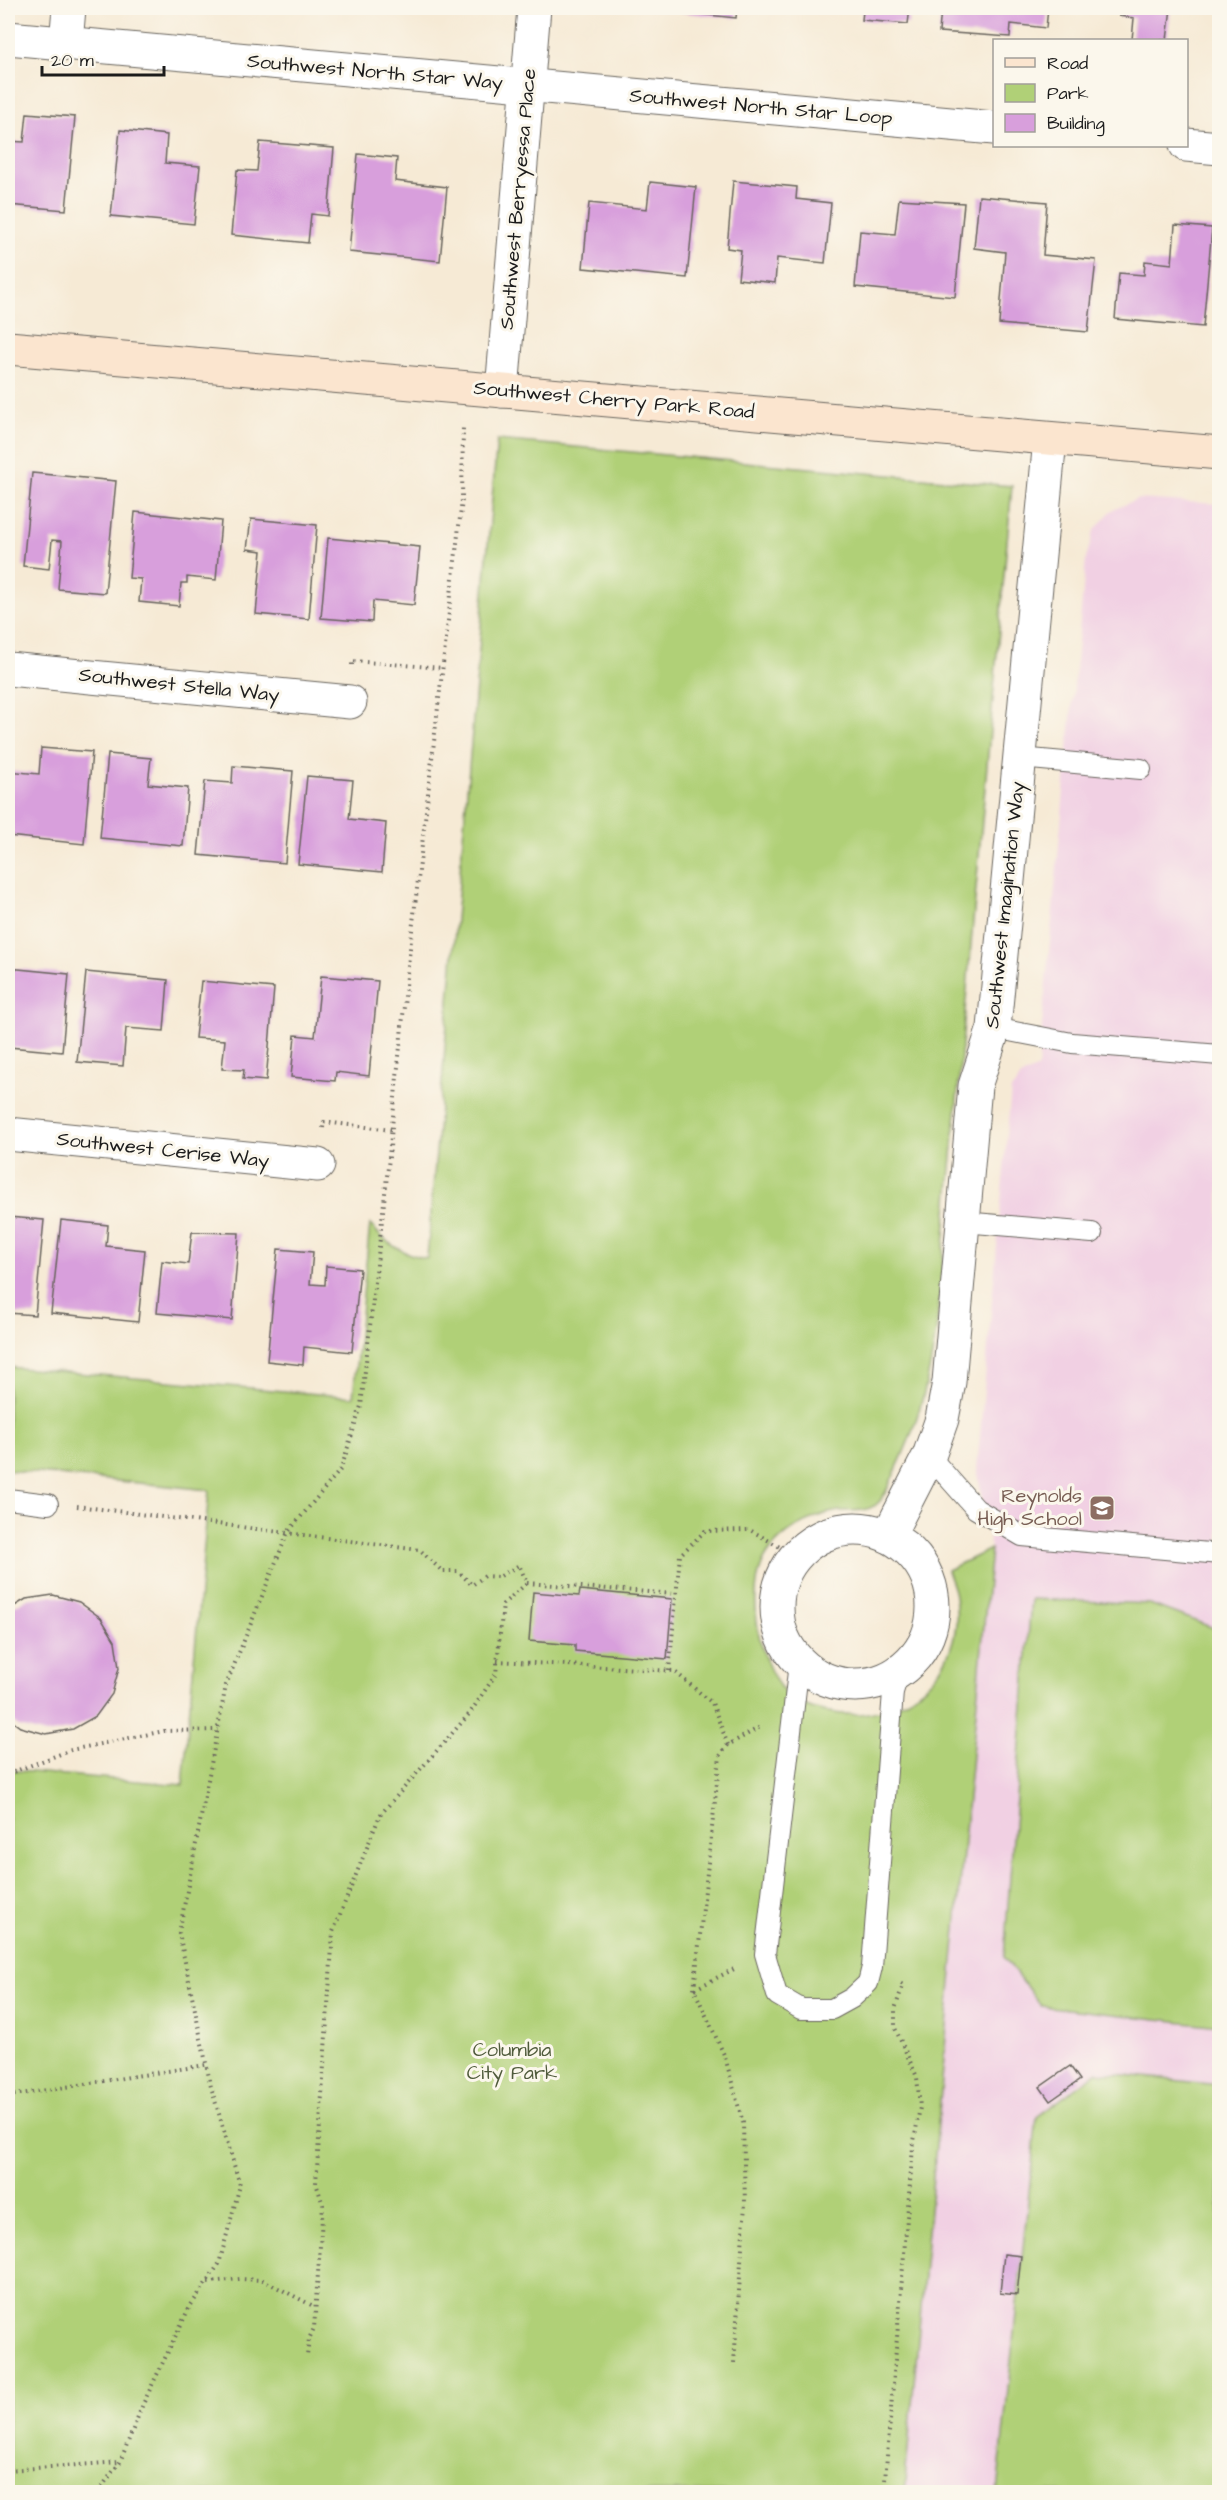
<svg xmlns="http://www.w3.org/2000/svg" width="1227" height="2500" viewBox="0 0 1227 2500" font-family="'Architects Daughter',sans-serif">
<style>
.built{fill:#f1d0e3}
.green{fill:#b0d077;stroke:#66764a;stroke-width:1.5}
.building{fill:#d89fdc}
.lines{fill:none;stroke-linecap:round;stroke-linejoin:round}
.lane-casing{stroke:#68645d;stroke-width:22}
.street-casing{stroke:#68645d;stroke-width:35}
.secondary-casing{stroke:#68645d;stroke-width:35}
.path{stroke:#68645d;stroke-width:4;stroke-dasharray:1.5 4.5;stroke-linecap:butt}
.lane{stroke:#fff;stroke-width:20}
.street{stroke:#fff;stroke-width:33}
.secondary{stroke:#fbe5cf;stroke-width:33}
.labels{text-anchor:middle;dominant-baseline:central;stroke-width:6;stroke-linejoin:round;paint-order:stroke}
.street-label{font-size:20px;fill:#1c1c1c;stroke:#fbf7ec}
.education-label{font-size:20px;fill:#785e54;stroke:#fbf7ec;text-anchor:end}
.park-label{font-size:20px;fill:#505b3c;stroke:#fbf7ec}
</style>
<rect width="100%" height="100%" fill="#fbf7ec"/>
<filter id="ink" filterUnits="userSpaceOnUse"><feTurbulence type="fractalNoise" baseFrequency=".0167" numOctaves="2"/><feDisplacementMap in="SourceGraphic" scale="12" xChannelSelector="R" yChannelSelector="G"/><feConvolveMatrix kernelMatrix="1 2 1 2 8 2 1 2 1" color-interpolation-filters="sRGB"/></filter>
<filter id="wash" filterUnits="userSpaceOnUse"><feTurbulence type="fractalNoise" baseFrequency=".008" numOctaves="4" result="noise"/><feDisplacementMap in="SourceGraphic" scale="24" xChannelSelector="R" yChannelSelector="G"/><feGaussianBlur stdDeviation="1.35" result="paint"/><feColorMatrix in="noise" values="0 0 0 0 0 0 0 0 0 0 0 0 0 0 0 0 0 1.4 0 .05"/><feComposite in="paint" operator="in"/></filter>
<g filter="url(#wash)">
<rect width="100%" height="100%" fill="#f6ead5"/>
<polygon class="built" points="1137,499 1219,504 1219,2492 904,2492 991,1549 977,1468 1011,1090 1022,1076 1038,1068 1086,558 1094,531 1111,511"/>
<g class="green">
<path d="M497,440L1012,486L937,1324C929,1381 919,1423 893,1476C889,1484 885,1497 878,1503C867,1513 853,1510 839,1511C810,1515 775,1536 763,1562C756,1577 755,1595 756,1611C757,1636 766,1668 781,1688C792,1702 811,1709 828,1712C901,1726 967,1673 955,1596C954,1587 949,1578 947,1570L991,1549L904,2492H8V1770L183,1785L209,1490L8,1470V1367L353,1397L370,1224C384,1242 403,1255 427,1258Z"/>
<polygon points="1031,1599 1150,1604 1219,1630 1219,2026 1041,2006 1004,1957"/>
<polygon points="1097,2072 1219,2085 1219,2492 997,2492 1037,2117"/>
</g>
<g id="blocks">
<g class="building">
<polygon points="641,8 737,8 736,18"/>
<polygon points="848,8 910,8 908,24 862,20 863,11"/>
<polygon points="941,8 1048,8 1046,28 1011,24 1010,37 939,32"/>
<polygon points="1120,8 1171,8 1167,40 1132,40 1134,18 1119,16"/>
<polygon points="27,113 75,117 66,210 8,205 8,141 24,142"/>
<polygon points="120,130 167,135 165,163 200,166 194,224 111,216"/>
<polygon points="260,142 334,148 328,216 311,214 308,243 231,235 237,170 257,171"/>
<polygon points="358,154 397,158 395,181 447,187 440,261 349,252"/>
<polygon points="733,181 797,187 796,199 831,203 825,263 777,258 775,283 738,279 741,250 727,248"/>
<polygon points="650,182 696,187 687,278 583,268 589,203 647,209"/>
<polygon points="979,196 1047,202 1043,255 1096,260 1088,332 999,324 1005,252 974,248"/>
<polygon points="899,199 964,203 955,297 855,287 860,231 895,234"/>
<polygon points="1175,225 1212,228 1203,327 1115,319 1119,273 1144,275 1145,261 1172,264"/>
<polygon points="32,473 116,481 105,593 58,589 62,541 52,540 49,569 23,566"/>
<polygon points="135,512 221,521 216,580 187,577 187,583 181,583 179,606 139,602 141,579 129,578"/>
<polygon points="251,519 317,525 309,619 256,614 262,551 247,549"/>
<polygon points="328,538 420,547 414,605 373,601 372,622 321,618"/>
<polygon points="41,748 92,752 84,844 8,836 8,771 39,774"/>
<polygon points="108,754 151,758 148,784 188,788 183,846 100,838"/>
<polygon points="233,766 293,771 285,863 198,855 205,781 232,783"/>
<polygon points="307,776 353,780 349,819 386,823 382,872 298,864"/>
<polygon points="8,968 69,974 62,1052 9,1047 11,1022 8,1021"/>
<polygon points="86,972 168,980 164,1031 126,1028 123,1066 77,1062"/>
<polygon points="321,976 378,981 369,1076 336,1072 335,1081 291,1077 295,1035 315,1037"/>
<polygon points="201,981 274,988 266,1081 243,1079 244,1070 222,1069 225,1040 195,1038"/>
<polygon points="8,1217 44,1220 35,1315 8,1313"/>
<polygon points="61,1220 108,1225 106,1246 145,1250 138,1322 51,1313"/>
<polygon points="192,1232 239,1233 232,1320 157,1313 162,1261 188,1264"/>
<polygon points="278,1249 313,1252 310,1284 325,1285 326,1266 360,1269 352,1352 304,1347 303,1365 267,1361"/>
<polygon points="580,1590 672,1599 667,1659 575,1651 575,1645 529,1641 533,1592 579,1596"/>
<polygon points="53,1595 79,1602 101,1618 115,1641 119,1668 112,1694 96,1716 73,1729 46,1734 20,1727 8,1718 8,1610 26,1599"/>
<polygon points="1070,2066 1080,2080 1050,2101 1040,2087"/>
<polygon points="1004,2254 1021,2256 1017,2295 1000,2293"/>
</g>
</g>
</g>
<g filter="url(#ink)">
<use href="#blocks" fill-opacity="0" stroke="#68645d" stroke-width="1.5"/>
<g class="lines">
<g class="lane-casing">
<g id="lane">
<polyline points="1020,758 1141,769"/>
<polyline points="994,1028 1072,1043 1220,1055"/>
<polyline points="963,1222 1092,1233"/>
<polyline points="929,1456 976,1509 1022,1536 1220,1554"/>
<polyline points="8,1499 48,1504"/>
<polyline points="799,1663 765,1954 777,1995 801,2009 832,2009 852,1998 868,1983 872,1967 893,1692 899,1673"/>
</g>
</g>
<g class="street-casing">
<g id="street">
<polyline points="8,38 994,128"/>
<polyline points="66,43 69,8"/>
<polyline points="1186,145 1220,148"/>
<polyline points="502,391 534,8"/>
<polyline points="8,669 350,702"/>
<polyline points="8,1134 318,1165"/>
<circle cx="855" cy="1607" r="78"/>
<polyline points="888,1536 929,1456 942,1419 949,1382 975,1086 994,1028 1050,439"/>
</g>
</g>
<g class="secondary-casing">
<polyline id="secondary" points="8,348 1220,453"/>
</g>
<g class="path">
<polyline points="352,665 352,661 443,668"/>
<polyline points="323,1128 324,1122 392,1130"/>
<polyline points="77,1506 420,1550 442,1571 458,1571 472,1585 485,1576 499,1577 519,1565 527,1583 503,1604 496,1674 470,1713 380,1815 333,1932 316,2183 323,2205 314,2328 309,2339 307,2356"/>
<polyline points="527,1583 676,1594"/>
<polyline points="497,1661 674,1671 712,1703 728,1745 762,1726"/>
<polyline points="669,1671 680,1555 705,1531 750,1530 796,1556"/>
<polyline points="728,1745 720,1756 694,1989 725,2057 743,2123 745,2204 734,2363"/>
<polyline points="8,1774 71,1750 164,1731 218,1730"/>
<polyline points="695,1989 736,1968"/>
<polyline points="8,2096 206,2065"/>
<polyline points="208,2282 240,2279 263,2280 315,2307"/>
<polyline points="8,2470 120,2462"/>
<polyline points="98,2492 120,2462 143,2404 189,2308 219,2264 240,2185 211,2087 179,1933 226,1685 288,1532 341,1469 361,1406 388,1167 408,966 462,500 463,426"/>
<polyline points="884,2492 913,2147 920,2107 917,2077 895,2028 895,2009 903,1985 898,1982"/>
</g>
<use href="#lane" class="lane"/>
<use href="#street" class="street"/>
<use href="#secondary" class="secondary"/>
</g>
</g>
<defs>
<g id="school-square" transform="scale(1.35)"><rect x="-9" y="-9" width="18" height="18" rx="4" fill="#8d6e63" stroke="#fbf7ec"/><path d="M0-5L7-2L0 1L-7-2ZM-4 1L0 2.5L4 1V4Q0 6-4 4Z" fill="#fff"/></g>
</defs>
<g fill-rule="evenodd">
<use href="#school-square" x="1102" y="1508"/>
</g>
<g class="labels">
<g class="street-label">
<text transform="translate(375 72) rotate(5)">Southwest North Star Way</text>
<text transform="translate(761 107) rotate(5)">Southwest North Star Loop</text>
<text transform="translate(518 199) rotate(-85)">Southwest Berryessa Place</text>
<text transform="translate(614 400) rotate(5)">Southwest Cherry Park Road</text>
<text transform="translate(179 685) rotate(6)">Southwest Stella Way</text>
<text transform="translate(1005 905) rotate(-84)">Southwest Imagination Way</text>
<text transform="translate(163 1150) rotate(6)">Southwest Cerise Way</text>
</g>
<g class="education-label">
<text x="1082" y="1496">Reynolds<tspan x="1082" dy="23">High School</tspan></text>
</g>
<g class="park-label">
<text x="512" y="2050">Columbia<tspan x="512" dy="23">City Park</tspan></text>
</g>
</g>
<rect width="1227" height="2500" fill="none" stroke="#fbf7ec" stroke-width="30"/>
<rect x="993" y="39" width="195" height="108" fill="#fbf7ec" stroke="#a29f99" stroke-width="1.5"/>
<rect x="1005" y="58" width="30" height="9" fill="#fbe5cf" stroke="#a29f99" stroke-width="1.5"/>
<text x="1047" y="69" font-size="18" fill="#1c1c1c">Road</text>
<rect x="1005" y="84" width="30" height="18" fill="#b0d077" stroke="#a29f99" stroke-width="1.5"/>
<text x="1047" y="99" font-size="18" fill="#1c1c1c">Park</text>
<rect x="1005" y="114" width="30" height="18" fill="#d89fdc" stroke="#a29f99" stroke-width="1.5"/>
<text x="1047" y="129" font-size="18" fill="#1c1c1c">Building</text>
<path d="M42 66v9h122v-9" fill="none" stroke="#1c1c1c" stroke-width="3"/>
<text x="51" y="66" font-size="18" fill="#1c1c1c" stroke="#fbf7ec" stroke-width="4.5" paint-order="stroke">20 m</text>
</svg>
